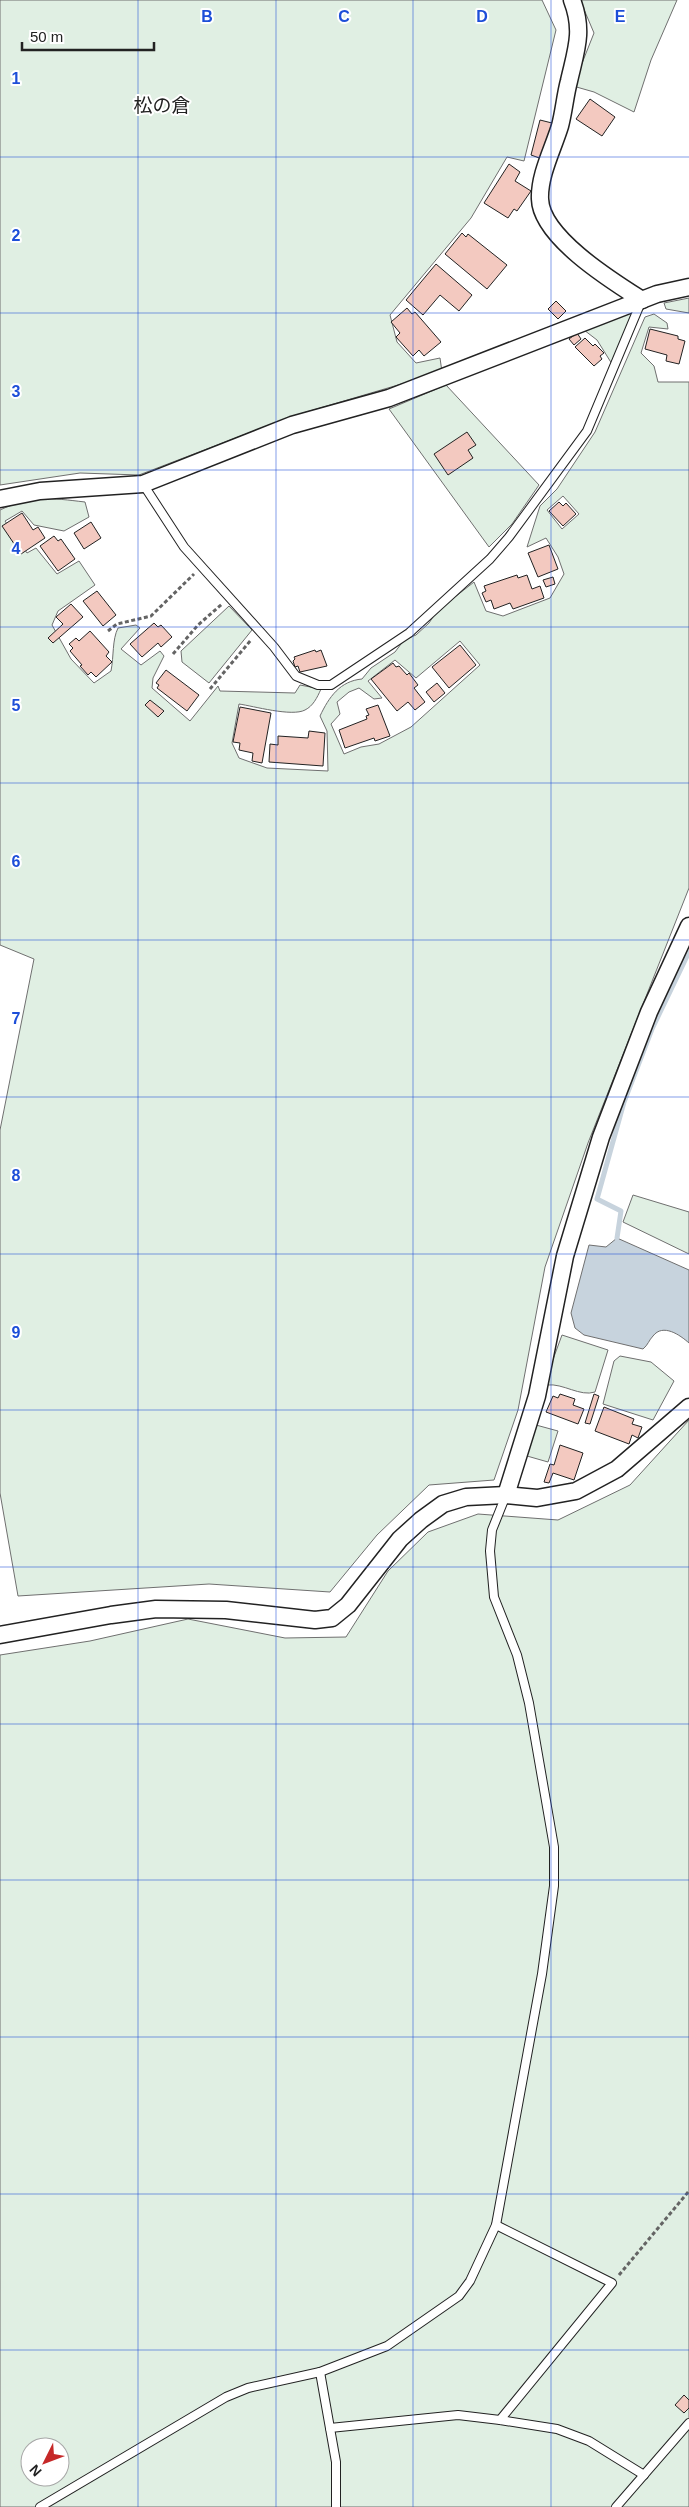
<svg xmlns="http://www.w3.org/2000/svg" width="689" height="2507" viewBox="0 0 689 2507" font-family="Arial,'Noto Sans JP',sans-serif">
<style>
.green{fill:#e0efe3;stroke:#6f6f6f;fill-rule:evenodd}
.water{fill:#c7d3dd;stroke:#6f6f6f}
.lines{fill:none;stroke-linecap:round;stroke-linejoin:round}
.stream{stroke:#c7d3dd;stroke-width:5}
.building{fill:#f3c9c0;stroke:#222}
.lane-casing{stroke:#222;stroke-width:10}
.street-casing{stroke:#222;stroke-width:19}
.path{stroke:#646464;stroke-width:3;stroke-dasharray:4 2.5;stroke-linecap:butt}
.lane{stroke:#fff;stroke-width:8}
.street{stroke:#fff;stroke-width:16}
.grid{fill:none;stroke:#1d4ed8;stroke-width:1;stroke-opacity:0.55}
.labels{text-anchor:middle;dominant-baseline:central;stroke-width:4;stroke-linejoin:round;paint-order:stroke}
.neighbourhood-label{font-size:19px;fill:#222;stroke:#fff}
.grid-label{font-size:16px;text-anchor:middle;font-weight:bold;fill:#1d4ed8;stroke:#fff;stroke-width:4;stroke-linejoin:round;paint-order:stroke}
</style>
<rect width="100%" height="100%" fill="#fff"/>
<g class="green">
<polygon points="0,0 542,0 556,30 524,161 507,157 471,218 390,315 397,342 416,363 440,358 442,372 293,416 139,475 80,473 0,485"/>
<polygon points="580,0 677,0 651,60 634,112 594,92 573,86 594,33"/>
<polygon points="689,298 689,313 666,309 664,303"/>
<polygon points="629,311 633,314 612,364 597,340 584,330"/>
<path d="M654,314L667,323L668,329L649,327L641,353L654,366L658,382H689V888L588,1143L545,1267L518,1410L494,1480L429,1485L377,1535L330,1592L209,1584L18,1596L0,1493V1130L34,959L0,945V510C32,495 51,498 85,502L89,517L64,531L34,525L22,511L5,521L27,553L36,548L57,574L79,561L95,585L58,611L52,625L71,659L94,683L111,671C114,656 112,640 118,628L136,625L140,628L121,649L141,665L160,651L164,656L153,678L152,688L190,721L218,686L220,691L295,693L300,685L321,689C317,698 313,706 305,710C292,717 253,706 239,704L232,743L239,758L267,768L328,771L327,731L320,716C329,697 340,681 362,679L371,668L395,652L404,640L416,635L429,623L437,611L474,582L486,611L503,616L550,598L564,574L558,557L546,538L527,547L540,506L557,489L595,432L645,317ZM563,496L579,514L562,529L547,510ZM460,641L480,665L411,727L379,744L361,747L344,754L331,724L340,714L337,702L349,692L359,688L374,699L382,698L368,681L395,660L416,678Z"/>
<polygon points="446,385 539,485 512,524 489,547 389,409"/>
<polygon points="229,606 252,630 209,683 182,662 181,651"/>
<polygon points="633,1195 689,1212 689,1254 623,1222"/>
<path d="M562,1335L608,1350L595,1392C580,1397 563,1383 547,1385L545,1381Z"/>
<polygon points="620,1356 651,1362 674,1381 653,1420 603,1404 614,1361"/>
<path d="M689,1420V2507H0V1655L90,1641L188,1619L285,1638L346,1637L388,1571L428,1532L478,1514L558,1520L630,1485ZM30,2447H60V2477H30Z"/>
<polygon points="536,1425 558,1431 548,1462 527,1456"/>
</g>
<path class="water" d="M617,1238L689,1270V1343C680,1335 663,1323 653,1336C649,1340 648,1345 643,1349L584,1335L575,1328L571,1313L589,1245L606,1247Z"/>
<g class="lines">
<polyline class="stream" points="617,1238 621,1211 597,1199 624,1102 652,1029 689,952"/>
</g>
<g class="building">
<polygon points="590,99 615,117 602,136 576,119"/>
<polygon points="540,120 552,123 542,159 531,155"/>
<polygon points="509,164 520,172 515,181 531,191 517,211 514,209 508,218 484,203"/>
<polygon points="462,233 466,237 468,234 507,265 487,289 445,254"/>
<polygon points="436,264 472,295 459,311 440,295 423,315 406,300"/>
<polygon points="556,301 566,311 558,319 548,309"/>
<polygon points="407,308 412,314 415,312 441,342 424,356 419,350 413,356 396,337 400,333 391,322"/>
<polygon points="650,329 678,336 678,339 685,341 679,364 666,361 667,355 645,349"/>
<polygon points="577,333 581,339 574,345 569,339"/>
<polygon points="585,338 593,346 595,344 604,353 600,356 602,359 594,366 575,347"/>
<polygon points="467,432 476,445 468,450 473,458 448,475 434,454"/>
<polygon points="559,502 563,506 566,503 576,514 563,526 549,511"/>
<polygon points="22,513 33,530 38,527 45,538 21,554 2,526"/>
<polygon points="91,522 101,538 84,549 74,533"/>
<polygon points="54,536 58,541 61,539 75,559 58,571 40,546"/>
<polygon points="549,545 558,569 538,577 528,553"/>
<polygon points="517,575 518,578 527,575 532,589 540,586 544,598 513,609 510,603 494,609 491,600 486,602 482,593 486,591 484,586"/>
<polygon points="553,577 555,584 546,587 543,580"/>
<polygon points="97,591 116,615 103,626 83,601"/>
<polygon points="71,604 83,617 53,643 48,638 63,624 56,617"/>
<polygon points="154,623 158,627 161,625 172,637 161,647 158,643 142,657 130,644"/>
<polygon points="90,631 109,652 106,656 112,662 96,677 91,672 88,675 80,666 82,665 70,651 73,648 69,644 76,638 79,641"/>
<polygon points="460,645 476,665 449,688 432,667"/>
<polygon points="315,650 316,652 321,650 327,666 300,672 298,666 295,667 293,661 295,659 294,657"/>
<polygon points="393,663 396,667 399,666 407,675 409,673 418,685 414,688 425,702 415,710 408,702 397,711 371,679"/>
<polygon points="166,670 199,695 187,711 157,688 159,685 156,683"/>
<polygon points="437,683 445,693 434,702 426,692"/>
<polygon points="150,700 164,711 158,717 145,705"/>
<polygon points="378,705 390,736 375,741 374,738 345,748 339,730 367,719 366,716 369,715 366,709"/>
<polygon points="240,707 271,713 262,763 252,761 253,753 239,750 240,743 233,742"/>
<polygon points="309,731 325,733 323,766 269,762 270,744 278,745 278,736 308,738"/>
<polygon points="560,1394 575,1399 573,1405 584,1409 578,1424 546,1412 553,1396 558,1398"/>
<polygon points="594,1394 599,1396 590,1424 585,1423"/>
<polygon points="604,1407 634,1419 632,1424 642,1427 638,1438 632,1435 629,1444 595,1431"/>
<polygon points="560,1445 583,1453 574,1480 553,1473 549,1483 544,1482 550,1464 554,1465"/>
<polygon points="684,2395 689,2400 689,2408 684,2413 675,2405"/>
</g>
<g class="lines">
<g class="lane-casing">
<g id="lane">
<polyline points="143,484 184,547 274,647 296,676 318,685 331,685 409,633 490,559 509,537 587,431 641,302"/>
<polyline points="496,2225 612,2283 500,2420"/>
<polyline points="320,2372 336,2462 336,2507"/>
<polyline points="330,2428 458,2415 500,2420 557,2429 589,2441 644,2475"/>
<polyline points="40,2507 226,2397 248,2388 320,2372 387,2346 459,2296 470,2281 496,2225 542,1974 554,1886 554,1847 529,1703 517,1655 494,1597 490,1551 492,1530 506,1495"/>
<polyline points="616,2507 689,2423"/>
</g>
</g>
<g class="street-casing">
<g id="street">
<path d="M572,0C584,31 576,50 569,81C565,96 564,111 560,126C553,149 539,175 540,199C541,237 612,281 642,300"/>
<polyline points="0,499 40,491 143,484 292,425 389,398 657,294 689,287"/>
<polyline points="506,1495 537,1396 565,1256 601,1137 649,1012 689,926"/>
<polyline points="0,1635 111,1615 156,1609 226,1610 315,1620 332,1618 348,1605 400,1539 421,1520 443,1504 466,1497 506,1495 537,1498 576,1491 617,1469 689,1407"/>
</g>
</g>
<g class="path">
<polyline points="108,631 117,624 151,616 194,574"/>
<polyline points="173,654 198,625 222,604"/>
<polyline points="210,689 251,640"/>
<polyline points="619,2275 689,2191"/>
</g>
<use href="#lane" class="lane"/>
<use href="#street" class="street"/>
</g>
<path class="grid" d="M138,0V2507M276,0V2507M413,0V2507M551,0V2507M0,157H689M0,313H689M0,470H689M0,627H689M0,783H689M0,940H689M0,1097H689M0,1254H689M0,1410H689M0,1567H689M0,1724H689M0,1880H689M0,2037H689M0,2194H689M0,2350H689"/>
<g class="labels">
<g class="neighbourhood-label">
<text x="162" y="105">松の倉</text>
</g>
</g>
<g class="grid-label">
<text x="207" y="22">B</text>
<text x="344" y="22">C</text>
<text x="482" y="22">D</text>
<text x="620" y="22">E</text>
<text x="16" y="84">1</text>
<text x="16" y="241">2</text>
<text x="16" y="397">3</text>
<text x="16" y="554">4</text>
<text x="16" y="711">5</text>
<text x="16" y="867">6</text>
<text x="16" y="1024">7</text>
<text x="16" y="1181">8</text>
<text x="16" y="1338">9</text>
</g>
<g transform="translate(45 2462) rotate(228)"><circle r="24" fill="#ffffff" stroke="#a7a7a7"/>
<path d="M0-4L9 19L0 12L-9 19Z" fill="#c62828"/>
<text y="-8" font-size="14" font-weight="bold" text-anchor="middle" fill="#222222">N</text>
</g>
<path d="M22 42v8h132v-8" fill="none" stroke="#222222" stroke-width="2.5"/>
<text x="30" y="42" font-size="15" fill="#222222" stroke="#ffffff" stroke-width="4" paint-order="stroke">50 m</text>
</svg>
